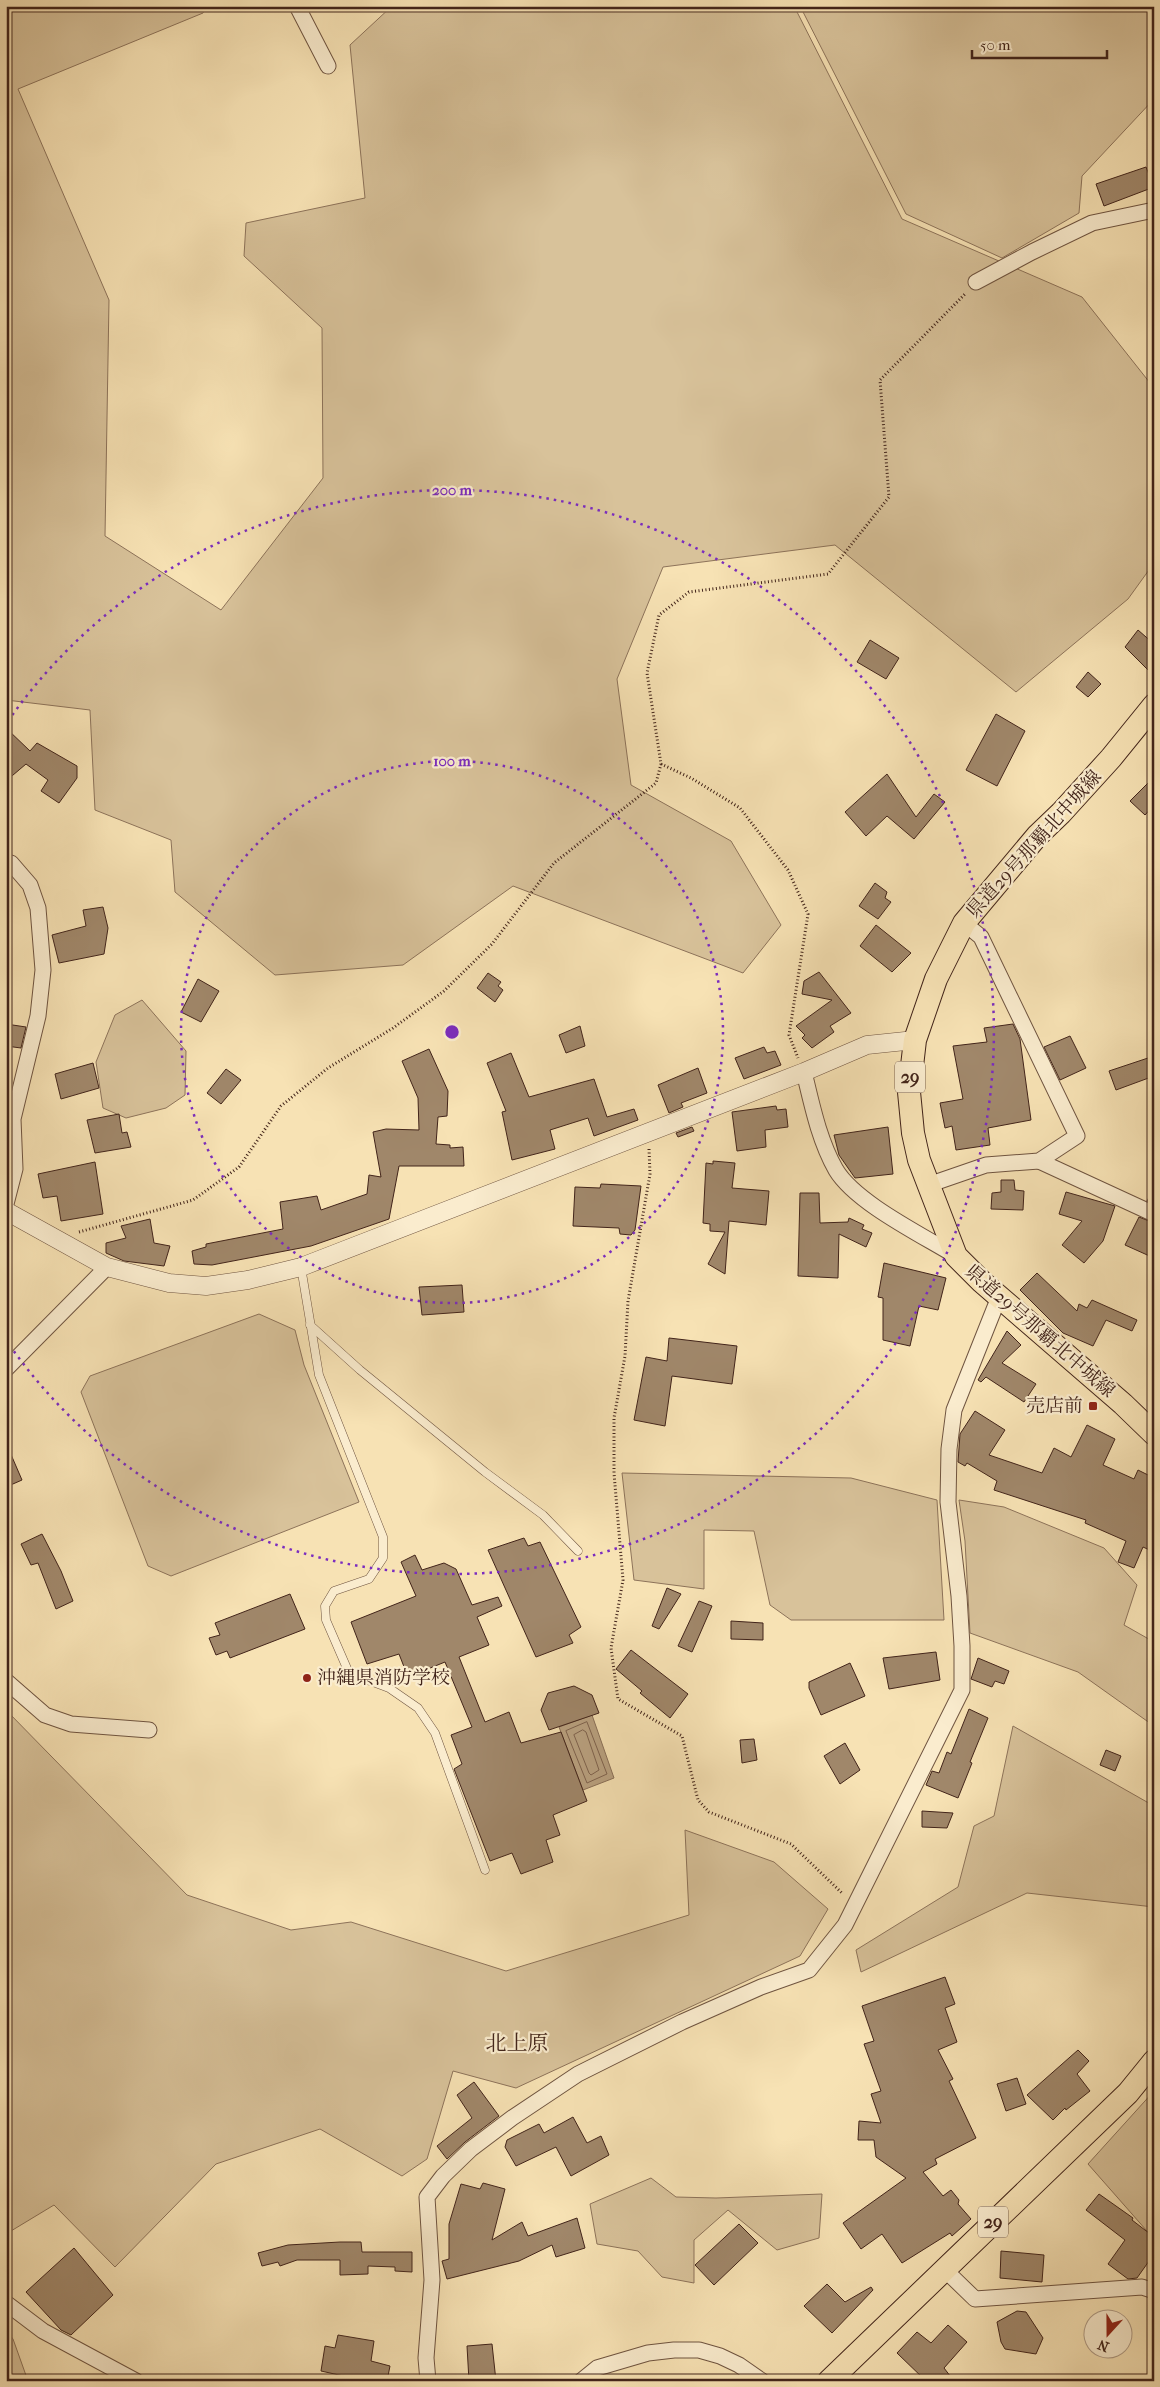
<svg xmlns="http://www.w3.org/2000/svg" width="1160" height="2387" viewBox="0 0 1160 2387" font-family="'IM FELL French Canon','Noto Serif JP',serif">
<style>
.green{fill:#d8c29a;stroke:#8d735a}
.water{fill:#b9a180;stroke:#896f57}
.lines{fill:none;stroke-linecap:round;stroke-linejoin:round}
.shore{stroke:#7e624d;stroke-width:1}
.building{fill:#a0876a;stroke:#42241a}
.service-casing{stroke:#6f5440;stroke-width:9}
.minor-casing{stroke:#6f5440;stroke-width:17}
.tertiary-casing{stroke:#6f5440;stroke-width:19}
.primary-casing{stroke:#42241a;stroke-width:24}
.path{stroke:#42241a;stroke-width:3;stroke-dasharray:1 2.5;stroke-linecap:butt}
.service{stroke:#faecce;stroke-width:8}
.minor{stroke:#faecce;stroke-width:15}
.tertiary{stroke:#faecce;stroke-width:18}
.primary{stroke:#f7e2b4;stroke-width:22}
.ring{fill:none;stroke:#7b2cbf;stroke-width:2.5;stroke-dasharray:2.5 5}
.poi-dot{fill:#8f2418;stroke:#faecce;stroke-width:2}
.labels{text-anchor:middle;dominant-baseline:central;stroke-width:4.5;stroke-linejoin:round;paint-order:stroke}
.shield{fill:#faecce;stroke:#796050;stroke-width:1}
.shield-label{font-size:18px;font-weight:bold;fill:#42241a}
.street-label{font-size:19px;fill:#42241a;stroke:#faecce}
.poi-label{font-size:19px;fill:#42241a;stroke:#faecce;text-anchor:end}
.quarter-label{font-size:21px;fill:#42241a;stroke:#faecce}
.centre{fill:#7b2cbf;stroke:#faecce;stroke-width:2.5}
.ring-label{font-size:15px;text-anchor:middle;font-weight:bold;fill:#7b2cbf;stroke:#faecce;stroke-width:4.5;stroke-linejoin:round;paint-order:stroke}
</style>
<rect width="100%" height="100%" fill="#f7e2b4"/>
<filter id="stains"><feTurbulence type="fractalNoise" baseFrequency=".004" numOctaves="4"/><feColorMatrix values="0 0 0 0 .2 0 0 0 0 .09 0 0 0 0 .02 0 0 0 .5 -.17"/></filter>
<radialGradient id="worn" r=".72"><stop offset=".6" stop-color="#630" stop-opacity="0"/><stop offset="1" stop-color="#630" stop-opacity=".3"/></radialGradient>
<g class="green">
<polygon points="6,6 207,6 203,13 18,89 109,300 105,536 221,610 323,478 322,328 244,256 246,223 365,198 350,45 392,6 794,6 902,219 1082,297 1154,388 1154,563 1128,599 1016,692 835,545 663,567 617,679 631,785 731,841 781,925 743,973 513,886 403,965 275,975 175,892 171,840 95,810 90,710 6,700"/>
<polygon points="800,6 1154,6 1154,99 1082,176 1079,213 1002,258 906,214"/>
<polygon points="142,1000 186,1051 185,1095 166,1108 126,1118 103,1108 96,1062 115,1015"/>
<polygon points="259,1314 295,1330 304,1365 359,1502 171,1576 148,1566 81,1392 90,1376"/>
<polygon points="622,1473 851,1478 937,1500 944,1620 791,1620 770,1605 754,1531 704,1530 704,1589 634,1580"/>
<polygon points="959,1500 1004,1507 1104,1548 1137,1585 1124,1625 1154,1642 1154,1726 1078,1672 970,1633 965,1541"/>
<polygon points="6,1710 187,1895 291,1930 351,1922 506,1971 689,1915 685,1830 774,1862 828,1909 800,1956 516,2088 453,2071 427,2159 402,2176 320,2129 216,2164 115,2267 54,2205 6,2234"/>
<polygon points="1013,1726 1154,1806 1154,1907 1027,1893 861,1972 856,1950 958,1887 974,1826 994,1816"/>
<polygon points="1154,2091 1154,2239 1088,2164"/>
<polygon points="651,2178 676,2197 716,2198 822,2194 819,2238 777,2250 728,2210 694,2240 694,2283 662,2277 638,2251 597,2244 590,2204"/>
<polygon points="6,2330 13,2339 28,2381 6,2381"/>
</g>
<polygon class="water" points="592,1715 614,1778 583,1790 559,1727"/>
<g class="lines">
<g class="shore">
<polygon points="587,1722 607,1774 587,1783 566,1731"/>
<polygon points="583,1730 586,1732 599,1770 591,1775 589,1773 574,1735"/>
</g>
</g>
<g class="building">
<polygon points="1146,167 1154,187 1104,206 1096,184"/>
<polygon points="1138,630 1154,644 1154,676 1125,647"/>
<polygon points="870,640 899,658 886,679 857,662"/>
<polygon points="1088,672 1101,684 1088,697 1076,687"/>
<polygon points="996,714 1025,731 997,786 966,770"/>
<polygon points="6,728 30,751 37,743 77,766 77,778 59,803 41,791 48,780 26,764 6,781"/>
<polygon points="887,774 916,817 934,794 945,802 914,839 887,816 866,836 845,812"/>
<polygon points="1154,777 1154,805 1145,815 1130,801"/>
<polygon points="875,883 887,892 885,898 891,902 878,919 859,906"/>
<polygon points="103,907 108,928 104,954 59,963 52,935 86,926 83,910"/>
<polygon points="876,925 911,953 892,972 860,946"/>
<polygon points="819,972 851,1013 830,1026 834,1032 812,1048 802,1038 805,1035 796,1026 832,1000 802,994 804,981"/>
<polygon points="488,973 501,982 498,986 503,990 495,1002 477,988"/>
<polygon points="198,979 219,991 201,1022 181,1012"/>
<polygon points="6,1024 26,1027 21,1048 6,1046"/>
<polygon points="1013,1024 1020,1039 1031,1120 988,1128 990,1145 956,1150 952,1126 945,1128 940,1103 963,1099 953,1046 987,1042 984,1028"/>
<polygon points="580,1026 585,1046 566,1053 559,1035"/>
<polygon points="1070,1036 1086,1068 1060,1080 1044,1047"/>
<polygon points="764,1047 767,1053 775,1051 781,1065 744,1079 735,1058"/>
<polygon points="429,1049 448,1091 447,1116 438,1117 436,1144 450,1145 450,1148 463,1147 464,1166 399,1166 389,1219 311,1246 212,1265 194,1264 192,1251 206,1247 206,1244 283,1229 280,1202 317,1196 321,1210 367,1194 369,1175 381,1177 373,1132 386,1129 419,1130 418,1098 402,1061"/>
<polygon points="511,1053 529,1097 594,1079 607,1117 634,1109 638,1120 594,1136 588,1118 550,1130 555,1149 512,1160 502,1112 506,1111 487,1063"/>
<polygon points="1154,1056 1154,1076 1116,1090 1109,1071"/>
<polygon points="93,1063 99,1088 61,1099 55,1074"/>
<polygon points="698,1068 707,1093 681,1103 683,1107 669,1113 658,1085"/>
<polygon points="226,1069 241,1080 221,1104 207,1093"/>
<polygon points="776,1106 777,1110 786,1109 788,1127 765,1130 766,1147 737,1151 732,1112"/>
<polygon points="119,1114 122,1133 127,1132 131,1147 95,1153 87,1120"/>
<polygon points="692,1127 694,1131 678,1137 676,1133"/>
<polygon points="888,1127 893,1174 855,1178 839,1155 834,1135"/>
<polygon points="713,1161 735,1163 732,1188 769,1191 766,1225 729,1221 725,1274 708,1264 725,1232 710,1231 710,1224 703,1223 706,1163 713,1164"/>
<polygon points="95,1162 103,1214 61,1221 57,1196 43,1198 38,1174"/>
<polygon points="1001,1180 1014,1180 1015,1190 1024,1191 1023,1210 991,1209 992,1193 1001,1192"/>
<polygon points="601,1184 641,1186 635,1230 631,1235 620,1234 619,1228 573,1226 575,1187 600,1188"/>
<polygon points="1154,1188 1154,1204 1147,1201"/>
<polygon points="1066,1192 1115,1206 1103,1241 1084,1263 1062,1245 1082,1221 1059,1214"/>
<polygon points="800,1193 819,1193 820,1223 848,1222 849,1218 864,1225 862,1229 872,1233 866,1247 839,1234 838,1278 798,1276"/>
<polygon points="1139,1217 1154,1223 1154,1258 1125,1245"/>
<polygon points="150,1219 154,1243 170,1246 164,1266 124,1261 106,1253 106,1243 126,1238 121,1226"/>
<polygon points="884,1263 946,1278 938,1310 919,1306 910,1346 883,1340 883,1298 878,1297"/>
<polygon points="1037,1273 1077,1311 1079,1304 1087,1308 1092,1300 1137,1320 1132,1331 1106,1320 1093,1346 1063,1333 1020,1290"/>
<polygon points="462,1285 464,1312 422,1315 419,1287"/>
<polygon points="1007,1331 1021,1345 1002,1363 1036,1384 1024,1402 986,1377 981,1382 978,1380"/>
<polygon points="669,1338 737,1346 732,1384 672,1376 665,1426 634,1420 646,1357 667,1361"/>
<polygon points="975,1411 1005,1430 989,1455 1042,1473 1054,1448 1071,1457 1087,1425 1115,1439 1103,1465 1134,1479 1138,1470 1154,1478 1154,1552 1143,1547 1134,1568 1118,1562 1126,1541 1085,1523 1086,1520 994,1490 997,1481 967,1463 965,1466 958,1462 960,1434"/>
<polygon points="6,1443 22,1480 6,1487"/>
<polygon points="42,1534 61,1571 73,1601 56,1609 38,1563 31,1565 21,1544"/>
<polygon points="524,1538 528,1546 540,1542 581,1627 569,1635 573,1643 536,1657 488,1550"/>
<polygon points="415,1555 422,1570 444,1563 456,1569 472,1605 498,1597 502,1606 477,1617 489,1645 459,1657 485,1722 509,1712 521,1743 561,1732 587,1801 553,1815 560,1835 546,1840 553,1862 521,1874 512,1853 490,1861 454,1769 462,1764 451,1735 472,1727 445,1662 408,1677 399,1654 367,1664 351,1622 416,1596 401,1562"/>
<polygon points="667,1588 681,1594 659,1629 652,1626"/>
<polygon points="290,1594 305,1629 230,1658 227,1651 216,1655 209,1638 220,1635 215,1623"/>
<polygon points="699,1601 712,1606 692,1652 678,1646"/>
<polygon points="731,1621 763,1623 763,1640 731,1639"/>
<polygon points="631,1650 688,1694 670,1718 640,1693 642,1691 616,1669"/>
<polygon points="936,1652 940,1680 889,1689 883,1658"/>
<polygon points="978,1658 1009,1671 1004,1684 995,1681 992,1687 971,1679"/>
<polygon points="850,1663 865,1696 821,1715 809,1688 809,1682"/>
<polygon points="574,1686 592,1695 599,1713 549,1730 541,1710 548,1693"/>
<polygon points="969,1709 988,1718 970,1762 972,1763 958,1798 926,1785 932,1771 939,1773 947,1752 951,1754"/>
<polygon points="754,1739 757,1760 742,1763 740,1740"/>
<polygon points="845,1743 860,1770 840,1784 824,1756"/>
<polygon points="1106,1750 1121,1756 1115,1771 1100,1765"/>
<polygon points="922,1811 953,1813 947,1828 922,1827"/>
<polygon points="945,1977 955,2004 945,2008 957,2042 938,2050 953,2079 949,2081 976,2138 935,2159 937,2164 923,2172 943,2196 951,2190 959,2200 958,2204 971,2219 952,2236 950,2233 902,2263 882,2234 861,2249 843,2223 906,2178 876,2157 874,2140 858,2140 859,2121 881,2123 871,2094 881,2091 864,2044 874,2041 862,2006"/>
<polygon points="1078,2050 1089,2061 1077,2074 1090,2091 1066,2110 1065,2108 1053,2120 1027,2095"/>
<polygon points="1017,2078 1026,2104 1006,2111 997,2084"/>
<polygon points="474,2082 499,2116 465,2142 447,2159 437,2146 472,2118 457,2095"/>
<polygon points="573,2117 587,2143 601,2136 609,2155 571,2176 556,2147 516,2166 505,2147 507,2140 539,2124 544,2133"/>
<polygon points="483,2183 505,2189 492,2240 522,2222 528,2236 577,2218 585,2248 556,2257 552,2245 519,2261 447,2279 442,2261 449,2259 449,2224 461,2184 480,2189"/>
<polygon points="1099,2194 1133,2218 1132,2220 1154,2237 1154,2254 1137,2278 1128,2279 1108,2264 1125,2240 1086,2210"/>
<polygon points="739,2224 758,2243 714,2285 695,2265"/>
<polygon points="340,2242 361,2242 362,2252 412,2252 412,2272 395,2271 395,2267 368,2266 368,2274 340,2275 340,2260 297,2260 280,2266 278,2262 262,2266 258,2253 288,2245"/>
<polygon points="74,2248 113,2295 71,2335 61,2330 26,2292"/>
<polygon points="1001,2251 1044,2255 1042,2282 1000,2278"/>
<polygon points="827,2284 845,2302 871,2287 873,2290 832,2333 804,2306"/>
<polygon points="1017,2311 1026,2312 1043,2338 1036,2354 1005,2349 1001,2342 997,2322"/>
<polygon points="948,2325 967,2342 944,2368 954,2381 926,2381 897,2353 917,2332 931,2343"/>
<polygon points="338,2335 374,2341 371,2361 390,2366 387,2381 366,2381 321,2371 325,2346 335,2348"/>
<polygon points="492,2344 496,2381 469,2381 467,2346"/>
</g>
<g class="lines">
<g class="service-casing">
<g id="service">
<polyline points="301,1267 319,1375 383,1537 383,1558 369,1579 334,1591 325,1606 326,1620 349,1673 389,1688 418,1708 435,1733 485,1870"/>
<polyline points="310,1325 360,1370 485,1472 543,1515 578,1551"/>
</g>
</g>
<g class="minor-casing">
<g id="minor">
<polyline points="297,6 328,66"/>
<polyline points="976,282 1032,252 1092,223 1154,210"/>
<polyline points="6,862 11,863 30,885 38,908 43,970 38,1016 13,1119 15,1169 6,1204"/>
<path d="M804,1072C812,1105 819,1140 836,1170C856,1203 922,1235 956,1256"/>
<polyline points="1039,1161 1154,1214"/>
<polyline points="928,1185 986,1165 1039,1161 1077,1136 981,937 964,923"/>
<polyline points="6,1369 107,1267"/>
<polyline points="6,1681 45,1715 71,1724 149,1730"/>
<polyline points="944,2269 975,2299 1142,2287 1154,2291"/>
<polyline points="6,2303 43,2331 136,2381"/>
<polyline points="428,2381 426,2358 432,2280 427,2197 443,2176 471,2149 512,2118 578,2074 682,2022 761,1987 809,1970 845,1925 962,1690 962,1646 959,1596 948,1502 949,1449 954,1410 999,1297"/>
<polyline points="581,2381 597,2368 648,2353 674,2350 699,2350 720,2356 739,2365 762,2381"/>
</g>
</g>
<g class="tertiary-casing">
<polyline id="tertiary" points="6,1211 107,1267 169,1283 206,1286 248,1280 301,1267 804,1072 867,1045 915,1040"/>
</g>
<g class="primary-casing">
<g id="primary">
<polyline points="1154,705 1111,758 1061,813 1037,836 964,923 936,979 915,1040 909,1092 913,1133 919,1160 956,1256 982,1282 1123,1404 1154,1434"/>
<polyline points="829,2381 1128,2093 1154,2061"/>
</g>
</g>
<g class="path">
<polyline points="661,764 691,778 740,808 788,870 808,914 789,1035 798,1058"/>
<polyline points="649,1149 650,1174 628,1301 625,1356 614,1418 614,1473 623,1580 611,1648 618,1699 682,1736 698,1800 709,1812 791,1844 843,1894"/>
<polyline points="79,1232 193,1200 239,1167 281,1106 328,1068 393,1028 444,991 492,944 554,863 656,783 661,764 647,673 659,615 689,592 828,574 889,497 880,380 965,294"/>
</g>
<use href="#service" class="service"/>
<use href="#minor" class="minor"/>
<use href="#tertiary" class="tertiary"/>
<use href="#primary" class="primary"/>
</g>
<g class="ring">
<circle cx="452" cy="1032" r="271"/>
<path d="M8 721A542 542 0 1 1 8 1343"/>
</g>
<g class="poi-dot">
<rect x="1088" y="1401" width="10" height="10" rx="2.5"/>
<circle cx="307" cy="1678" r="5"/>
</g>
<g class="labels">
<g class="shield">
<rect x="895" y="1061.5" width="30" height="31" rx="4"/>
<rect x="978" y="2206.5" width="30" height="31" rx="4"/>
</g>
<g class="shield-label">
<text x="910" y="1077">29</text>
<text x="993" y="2222">29</text>
</g>
<g class="street-label">
<text transform="translate(1034 844) rotate(-48)">県道29号那覇北中城線</text>
<text transform="translate(1040 1331) rotate(41)">県道29号那覇北中城線</text>
</g>
<g class="poi-label">
<text x="1083" y="1406">売店前</text>
<text x="317" y="1678" text-anchor="start">沖縄県消防学校</text>
</g>
<g class="quarter-label">
<text x="517" y="2043">北上原</text>
</g>
</g>
<circle cx="452" cy="1032" r="8" class="centre"/>
<g class="ring-label">
<text x="452" y="495">200 m</text>
<text x="452" y="766">100 m</text>
</g>
<rect width="1160" height="2387" fill="none" stroke="#f7e2b4" stroke-width="25"/>
<rect x="8" y="8" width="1145" height="2372" fill="none" stroke="#42241a" stroke-width="2.5"/>
<rect x="12" y="12" width="1135" height="2362" fill="none" stroke="#42241a"/>
<g transform="translate(1108 2334) rotate(201)"><circle r="24" fill="#faecce" stroke="#b09c86"/>
<path d="M0-4L9 19L0 12L-9 19Z" fill="#8f2418"/>
<text y="-8" font-size="14" font-weight="bold" text-anchor="middle" fill="#42241a">N</text>
</g>
<path d="M972 50v8h135v-8" fill="none" stroke="#42241a" stroke-width="2.5"/>
<text x="980" y="50" font-size="15" fill="#42241a" stroke="#faecce" stroke-width="4" paint-order="stroke">50 m</text>
<rect width="100%" height="100%" filter="url(#stains)"/>
<rect width="100%" height="100%" fill="url(#worn)"/>
</svg>
